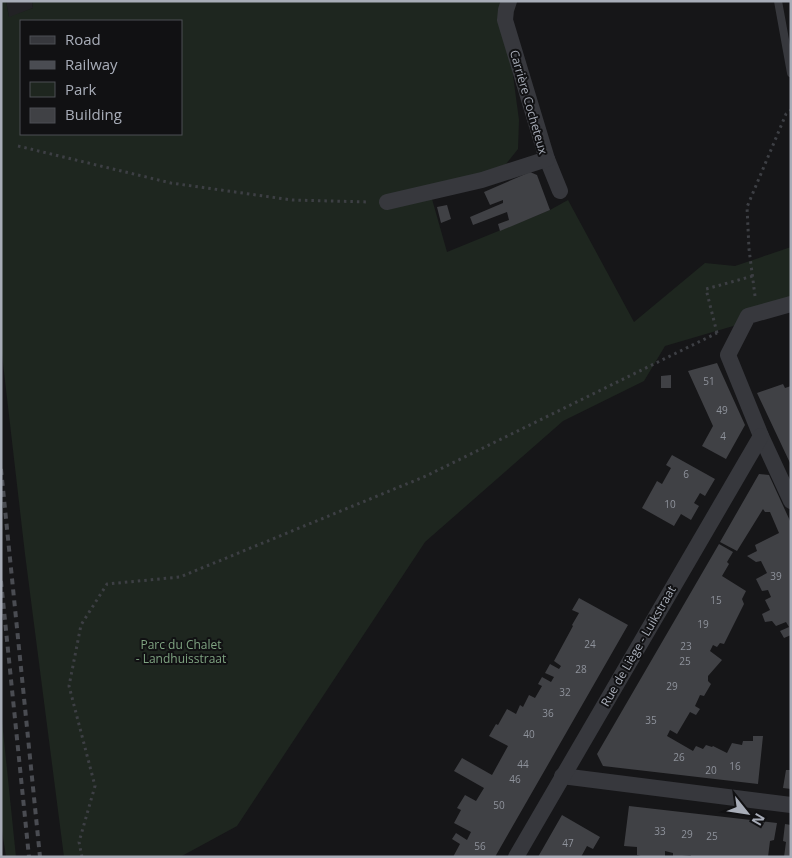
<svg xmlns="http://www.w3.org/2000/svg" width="792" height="858" viewBox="0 0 792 858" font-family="'Open Sans',sans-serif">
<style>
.built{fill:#222225}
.green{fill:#1e261f;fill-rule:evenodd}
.building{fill:#404145}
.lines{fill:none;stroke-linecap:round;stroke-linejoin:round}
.path{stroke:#3d3f44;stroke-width:3;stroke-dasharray:2.5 4;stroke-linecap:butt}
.service{stroke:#37383d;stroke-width:8}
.minor{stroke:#37383d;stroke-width:16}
.rail{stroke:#4a4c52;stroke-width:4;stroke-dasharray:6 5;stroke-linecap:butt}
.labels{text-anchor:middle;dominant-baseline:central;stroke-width:4;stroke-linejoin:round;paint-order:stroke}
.number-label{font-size:10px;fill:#8e929b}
.street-label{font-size:12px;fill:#a8adb8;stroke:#111113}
.park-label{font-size:12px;fill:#7fa381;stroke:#111113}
</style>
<rect width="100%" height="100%" fill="#161618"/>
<polygon class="built" points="6,1 32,1 33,8 9,18"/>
<g class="green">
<path d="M1,1H6L9,17L33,8L32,1H503L519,120L518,149L506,164L432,199L447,252L550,210L568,200L634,322L705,263L735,266L791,247V309L665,346L644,381L563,421L425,542L237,826L180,857H64L25,554L1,346ZM21,21H181V134H21Z"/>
<polygon points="1,711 16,857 6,857 1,824"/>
</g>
<g class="building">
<polygon points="530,172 537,175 550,210 500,231 498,224 509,220 507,212 473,225 470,217 503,203 503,200 490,205 484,192"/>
<polygon points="447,205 451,219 441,223 437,207"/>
<polygon points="717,363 745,425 726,459 702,446 713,426 688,371"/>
<polygon points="671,375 671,388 661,388 661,376"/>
<polygon points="783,384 785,388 791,386 791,465 757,393"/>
<polygon points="672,455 715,479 705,496 700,493 694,503 699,506 691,520 681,514 674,526 642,508 657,481 662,484 671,468 666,465"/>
<polygon points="759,474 769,475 791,523 791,635 784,638 780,631 789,627 786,622 776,626 772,621 765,622 762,614 770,610 765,600 771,597 768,590 762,591 756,579 767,573 761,561 756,562 747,556 757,551 755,545 779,533 770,512 765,512 763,509 737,551 720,542"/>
<polygon points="719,544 733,552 727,562 729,564 722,576 746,591 742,599 744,604 724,644 720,643 717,647 713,645 710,651 722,660 708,676 708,681 711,684 704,696 700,695 695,706 700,709 696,715 690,712 677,734 670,730 667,736 693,751 696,746 703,749 706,745 712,747 713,746 727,753 732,743 742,745 743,741 753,741 753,736 763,736 758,784 603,766 597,754"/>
<polygon points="579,598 628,625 495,857 453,857 460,844 452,839 456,833 467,840 471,832 454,823 461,810 457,808 465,795 476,801 484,788 454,771 462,758 492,775 508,746 489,736 496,724 498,725 507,709 516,714 520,705 523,707 529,695 535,698 542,686 538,684 542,677 551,682 554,677 545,673 550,664 559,669 561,666 554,661 573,626 572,625 579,613 572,610"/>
<polygon points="786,770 791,770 791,789 783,788"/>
<polygon points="629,806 777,823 774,840 770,841 768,857 690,857 691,855 673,857 673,853 665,851 665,857 644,857 637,855 637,847 624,846"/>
<polygon points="562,815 600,837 593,849 587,846 581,857 538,857"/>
<polygon points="785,824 791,825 791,857 784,857 786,842 783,841"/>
</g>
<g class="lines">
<g class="path">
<polyline points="18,146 171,183 292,200 369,202"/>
<polyline points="755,296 749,249 747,207 786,114 791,110"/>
<polyline points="717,333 706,289 753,276"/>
<polyline points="82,857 79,842 95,786 69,686 81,625 107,584 180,577 426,476 717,333 718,334"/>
</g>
<polyline class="service" points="778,1 791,73"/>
<g class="minor">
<polyline points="509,1 506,10 505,20 547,159 560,191"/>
<polyline points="387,202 482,180 547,159"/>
<polyline points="791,304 748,316 728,355 761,436 791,501"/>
<polyline points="562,776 791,805"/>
<polyline points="516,857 761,436"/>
</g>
<g class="rail">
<polyline points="1,469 40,857"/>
<polyline points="1,581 29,857"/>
</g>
</g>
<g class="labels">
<g class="number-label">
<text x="709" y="381">51</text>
<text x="722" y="410">49</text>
<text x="723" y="436">4</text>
<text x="686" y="474">6</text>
<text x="670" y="504">10</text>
<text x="776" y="576">39</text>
<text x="716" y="600">15</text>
<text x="703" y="624">19</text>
<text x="590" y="644">24</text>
<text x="686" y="646">23</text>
<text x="685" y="661">25</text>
<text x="581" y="669">28</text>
<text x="672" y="686">29</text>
<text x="565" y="692">32</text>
<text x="548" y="713">36</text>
<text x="651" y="720">35</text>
<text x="529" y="734">40</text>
<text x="679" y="757">26</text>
<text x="523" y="764">44</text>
<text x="735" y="766">16</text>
<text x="711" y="770">20</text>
<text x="515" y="779">46</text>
<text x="499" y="805">50</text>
<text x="660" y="831">33</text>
<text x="687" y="834">29</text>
<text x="712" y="836">25</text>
<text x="568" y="843">47</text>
<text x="480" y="846">56</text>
</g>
<g class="street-label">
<text transform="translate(529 102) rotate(74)">Carrière Cocheteux</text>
<text transform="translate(638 646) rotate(-60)">Rue de Liège - Luikstraat</text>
</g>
<g class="park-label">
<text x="181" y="644">Parc du Chalet<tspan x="181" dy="14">- Landhuisstraat</tspan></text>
</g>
</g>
<rect width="792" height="858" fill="none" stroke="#a8adb8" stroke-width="5"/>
<rect x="20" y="20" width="162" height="115" fill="#111113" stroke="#4d4f55"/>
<rect x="30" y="36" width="25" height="8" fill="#37383d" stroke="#4d4f55"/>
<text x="65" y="45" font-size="15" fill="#a8adb8">Road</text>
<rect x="30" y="61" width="25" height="8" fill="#4a4c52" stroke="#4d4f55"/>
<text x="65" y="70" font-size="15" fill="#a8adb8">Railway</text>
<rect x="30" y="82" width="25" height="15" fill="#1e261f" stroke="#4d4f55"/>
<text x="65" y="95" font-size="15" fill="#a8adb8">Park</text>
<rect x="30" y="108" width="25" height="15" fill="#404145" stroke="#4d4f55"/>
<text x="65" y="120" font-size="15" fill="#a8adb8">Building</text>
<g transform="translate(747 813) rotate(120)" stroke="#111113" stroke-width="4" paint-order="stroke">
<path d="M0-4L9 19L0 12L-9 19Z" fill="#a8adb8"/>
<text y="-8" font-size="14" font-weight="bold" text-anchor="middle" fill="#a8adb8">N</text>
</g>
</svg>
